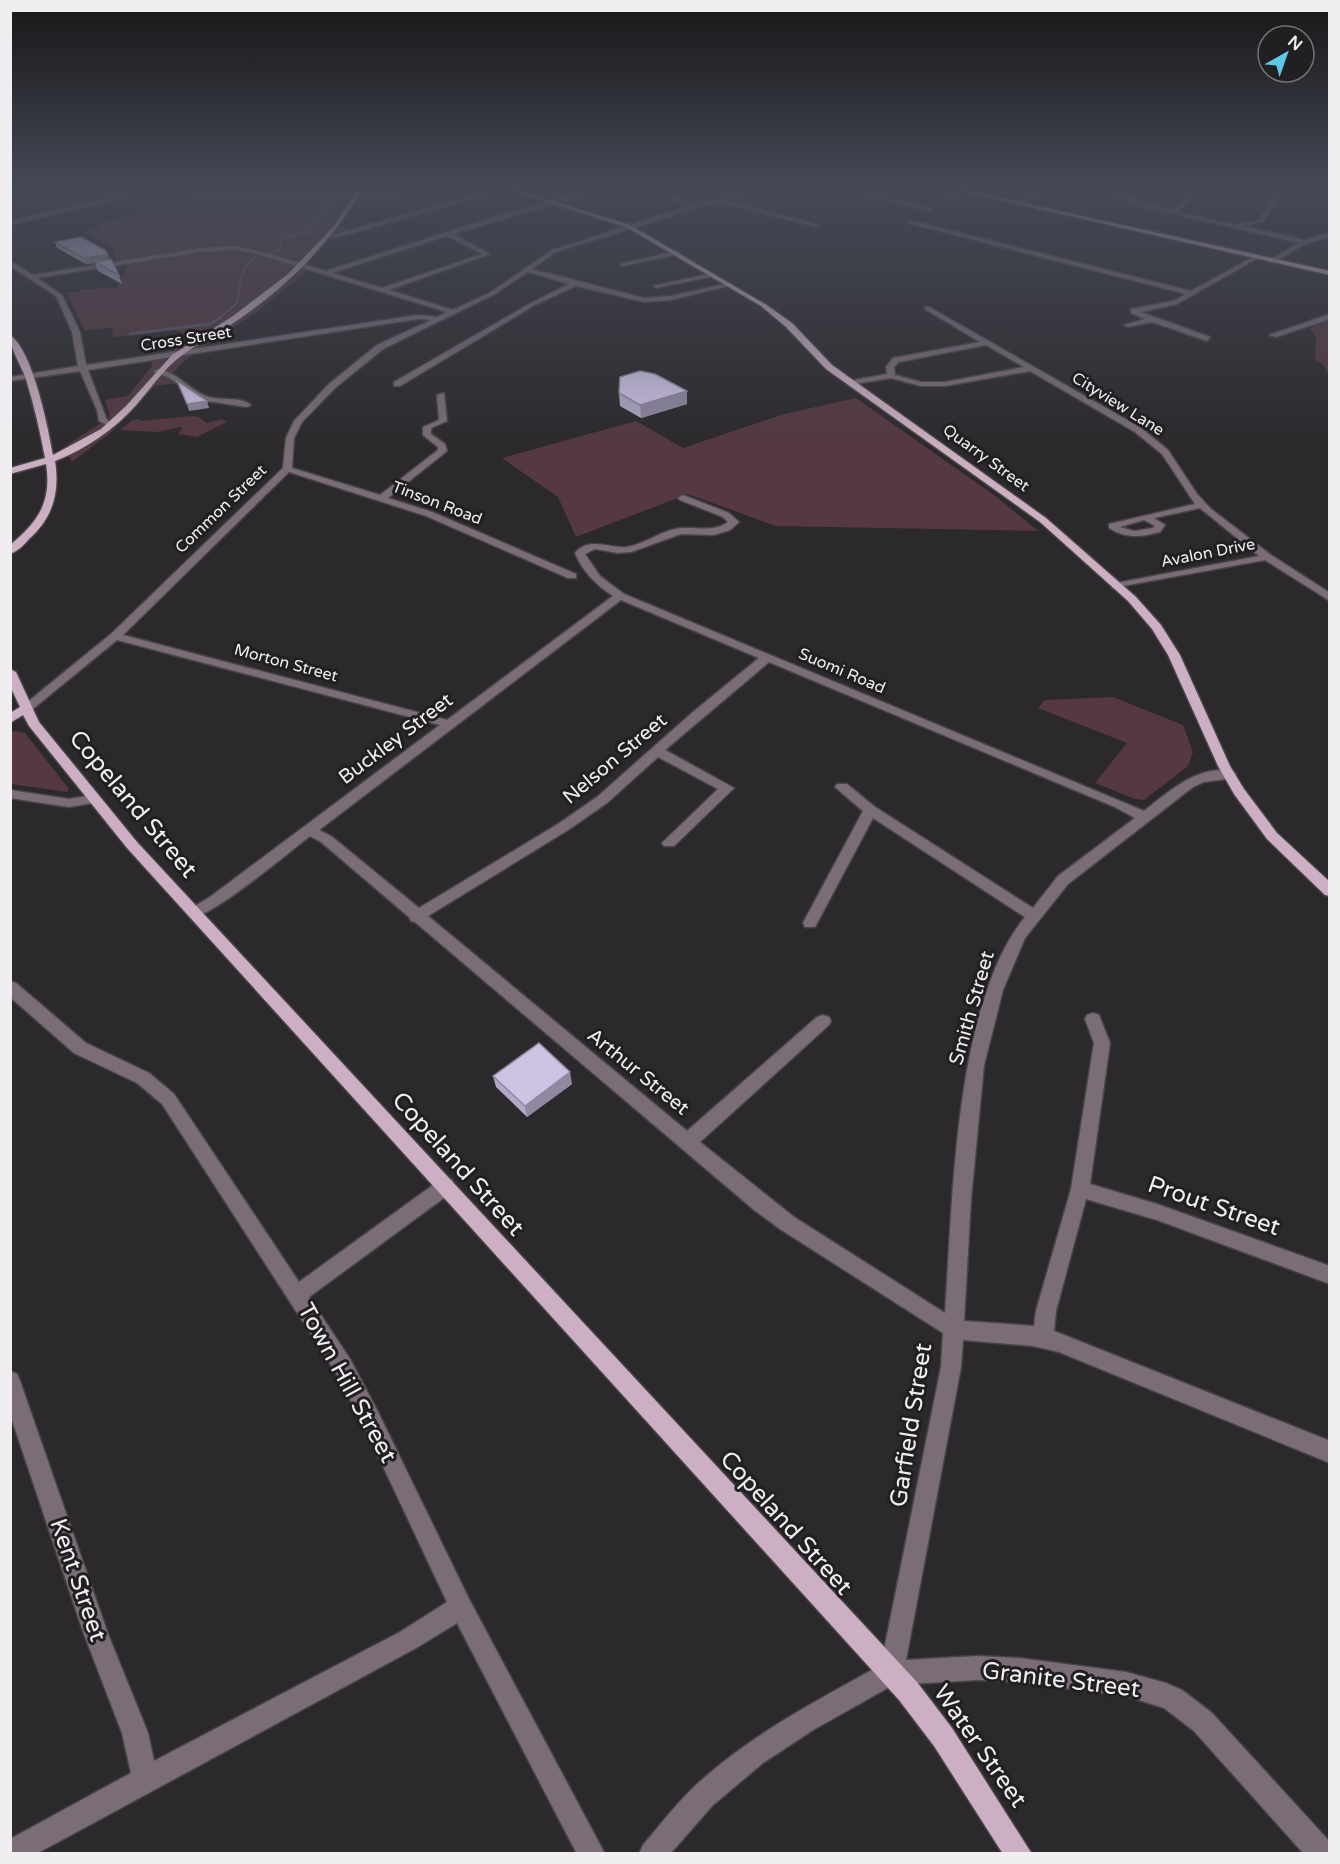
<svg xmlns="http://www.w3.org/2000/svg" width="1340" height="1864" viewBox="0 0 1340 1864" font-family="'Varela Round',sans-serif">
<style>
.green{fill:#553841}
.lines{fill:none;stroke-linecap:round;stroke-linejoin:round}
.stream-far1{stroke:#575769;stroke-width:2}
.stream{stroke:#575769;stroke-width:3}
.minor-casing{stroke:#474547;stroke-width:3}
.major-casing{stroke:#474547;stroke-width:3}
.minor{fill:#7b6d76;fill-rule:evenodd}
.major{fill:#ccafc2;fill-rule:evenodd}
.wall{fill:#b1a8c5}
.shaded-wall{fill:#9088a0}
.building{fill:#cec3e5;stroke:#9088a0;stroke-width:1.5}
.labels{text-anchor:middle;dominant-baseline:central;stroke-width:6;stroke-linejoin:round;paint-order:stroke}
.far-street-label{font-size:16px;fill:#f0eef0;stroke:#221f23}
.street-label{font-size:20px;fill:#f0eef0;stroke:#221f23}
.near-street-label{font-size:24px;fill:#f0eef0;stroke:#221f23}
</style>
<rect width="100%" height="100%" fill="#2c292c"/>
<g class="green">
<path d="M163,188H359L336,224L352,231L329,240L309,262L313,266L307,271L258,311L191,355L168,377L176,383L155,386L110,433L72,462L64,447L110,417L105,400L128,396L152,366L151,361L160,359L194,337L174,330L112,337L113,327L85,331L66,292H79L82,289L117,288L126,271L127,264C168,258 210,246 252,252L256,249C216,239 160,256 118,263L113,249L84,232L103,228L94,223L205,202L161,189Z"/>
<polygon points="1329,320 1329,376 1324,365 1315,359 1316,337 1310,328"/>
<polygon points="856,398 994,495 1038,531 776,526 688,494 576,537 558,497 502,458 636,421 683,448 784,414"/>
<polygon points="192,416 199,417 207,423 222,419 227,422 197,437 178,434 183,428 180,427 157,432 120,430 133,420 140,419 141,421"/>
<polygon points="1113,697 1183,725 1193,752 1188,766 1144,800 1135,799 1095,783 1127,743 1038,708 1045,700"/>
<polygon points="16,731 25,733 69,789 67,792 11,784 11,732"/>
</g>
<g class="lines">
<g class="stream-far1">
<polyline points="270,253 282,248 279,240 282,237 312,232 306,225 325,217 320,206 339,197 331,191 334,188"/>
<path d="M217,320L237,303C241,284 238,266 258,256"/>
</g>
<polyline class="stream" points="130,334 209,324 220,318"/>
<g class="minor-casing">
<g id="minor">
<polygon points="150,188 161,188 10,225 10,221"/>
<polygon points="412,188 422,188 385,199 353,197 385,195"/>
<polygon points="500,188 510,188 350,234 331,238 328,236"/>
<path d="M598,188H609L453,234L490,254L389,290L453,310L491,292L552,250L689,206L671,200L670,196L673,194C690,213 736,194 759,188H770L725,200L819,225L816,227L718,202L556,252L532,269L644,298L671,296L729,283L732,285L671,300L644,302L576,286L535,305L400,386H394V382L531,303L569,284L528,272L495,294L383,349L335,388L302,422L294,438L292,468L380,495L438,450V447L423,435V427L439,420L437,395L444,393L447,421L431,428V434L445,444L447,451L388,498L432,512L576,574V578H568L426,516L289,472L123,635L447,720L613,596C596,585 583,572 575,553C590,536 608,549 627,547C644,544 658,533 675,529C693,525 712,534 728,522L723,517L680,500L678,498L683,495L729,513L739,522L730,530L714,535L681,534L631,552L618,553L595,549L585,554L600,576L624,594L1144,811C1169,792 1199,763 1234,772L1236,775L1234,778L1204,782L1193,787L1068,884L1025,938L1003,990L984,1065L971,1199L964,1321L1034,1326L1036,1311L1071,1189L1094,1043L1085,1019L1087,1015L1093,1013L1099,1015L1110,1043L1090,1184L1157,1204L1330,1266V1284L1157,1220L1086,1199L1056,1311L1054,1331L1330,1441V1463L1059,1352L1033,1346L963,1340L961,1367L906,1660L978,1656L1019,1658L1126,1672L1166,1683L1182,1690L1212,1713L1330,1842V1854H1304L1194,1731L1164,1708L1126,1696L1019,1682L978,1680L893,1685L813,1730L763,1763L713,1805L670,1854H639L643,1845C660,1825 676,1804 695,1786C750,1735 816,1701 881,1665L941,1367L943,1333L780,1229L753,1209L415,922L411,921L409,917L321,842L310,836C292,850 206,922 190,917L188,913L190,909L210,897L440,725L117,640L29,712L25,713L19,709L111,634L283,468L286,438L294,421L329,384L377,345L431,320L418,319L88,370L107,420L115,424L111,427L99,421L97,410L80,371L10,381V377L78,366L72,332L56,296L10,266V261L33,275L201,248L235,246L260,251L326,271L484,220L546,203V201ZM447,236L482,254L382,288L332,273ZM235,250L257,254L447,312L437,317L418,315L86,365L80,332L62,295L37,278L201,252ZM621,600L759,658L693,712L597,797L558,824L419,908L331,836L319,830ZM769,662L1115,807L1135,818L1058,876L1033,908L875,807L847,784H837L835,787L863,811L803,923L805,927H815L873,818L1025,917C954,1004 953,1203 945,1313L794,1217L700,1142L829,1025L831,1021L829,1017L823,1015L817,1017L687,1131L428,916L568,830L607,803L658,757L718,789L662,843L664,846H674L734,788L665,750Z"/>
<polygon points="839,188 850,188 932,209 929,211"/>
<polygon points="970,188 979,188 945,200 940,199"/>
<polygon points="1044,188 1052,188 1023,204 1018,203"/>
<path d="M1091,188C1112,188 1149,205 1172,210L1195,188H1201L1178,212L1236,225L1259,220L1280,188H1286L1263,222L1243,226L1305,240L1330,233V237L1307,243L1272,263L1270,260L1299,243L1143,207Z"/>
<polygon points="909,220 1191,291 1253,257 1258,258 1177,304 1141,312 1210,337 1207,341 1152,322 1128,327 1124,325 1145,319 1131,313 1131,309 1173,301 1186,294 907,223"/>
<polygon points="677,251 679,254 623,266 620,264"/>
<polygon points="713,273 715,276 656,288 653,286"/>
<path d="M925,307H929L1141,428L1168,450L1197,494L1211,509L1271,555L1330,593V601L1265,560L1112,588V584L1116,583L1259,556L1200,508L1154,518L1165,525L1160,532C1142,537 1126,539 1109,528V524L1195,504L1162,454L1135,432L1030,371L945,386H921L891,378L849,385V381L887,374L886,367L893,358L980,342L925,309ZM986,345L1024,367L945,382H921L895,375L894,367L899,362ZM1144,520L1155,526L1153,528L1134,531L1120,527Z"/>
<polygon points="1330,314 1330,319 1276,337 1269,335"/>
<path d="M158,369C179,373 190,391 209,397C223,401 239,396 251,405L247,407L201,400L168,377L155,373L154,371Z"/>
<polygon points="10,790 69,799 93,795 100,799 98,802 69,807 10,798"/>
<polygon points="10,981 16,983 86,1043 149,1073 174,1094 299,1282 440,1180 446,1178 452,1180 455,1186 452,1192 309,1297 350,1359 378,1412 469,1599 605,1854 577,1854 457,1623 416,1648 36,1854 10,1854 10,1839 131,1773 122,1733 84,1634 10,1414 10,1371 17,1374 20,1381 108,1634 148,1733 154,1761 400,1632 447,1602 364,1426 336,1373 162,1104 137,1083 74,1053 10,997"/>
</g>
</g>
<g class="major-casing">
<g id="major">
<path d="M358,188H364C331,242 290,284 238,320C218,334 195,344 176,360C161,373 150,389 137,404C114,430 86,449 55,461C60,492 53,518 29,539C24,545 18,551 10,554V545C38,522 52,502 46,464L10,474V468L45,458C40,432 34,405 26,379C21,365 10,349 10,335C33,351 48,427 53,455L101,429L126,406L172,355L233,316L288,274L334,226Z"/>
<polygon points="500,188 510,188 630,225 765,304 792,323 832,365 1046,518 1136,597 1161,625 1180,655 1230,766 1244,789 1277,833 1330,882 1330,896 1325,895 1267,839 1234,794 1218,766 1168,655 1152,629 1128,601 1040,522 826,369 786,327 761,306 626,227"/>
<polygon points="945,188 957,188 1330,271 1330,275"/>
<polygon points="10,669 16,672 39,722 137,842 917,1682 952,1728 1032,1854 1003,1854 934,1746 899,1700 127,848 29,726 23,715 10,723 10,713 20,707 10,686"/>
</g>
</g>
<use href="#minor" class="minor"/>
<use href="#major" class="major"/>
</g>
<g class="wall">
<polygon points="55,242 108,255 109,260 119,275 122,284 98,271 95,263 86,264 57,248"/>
<polygon points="619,393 687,404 641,418 620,406"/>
<polygon points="493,1076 572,1084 527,1117 496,1087"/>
</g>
<g class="shaded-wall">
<polygon points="108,255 109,260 86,264 84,258"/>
<polygon points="687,391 687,404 641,418 640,405"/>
<polygon points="207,401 209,408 189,411 187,404"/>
<polygon points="570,1072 572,1084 527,1117 525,1106"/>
</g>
<g class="building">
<polygon points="81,237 105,250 108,255 84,258 55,242"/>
<polygon points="111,259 119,275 95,262"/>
<polygon points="640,371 655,374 687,391 640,405 619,393 620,377"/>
<polygon points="177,381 207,401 187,404"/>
<polygon points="539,1043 570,1072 525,1106 493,1076"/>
</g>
<linearGradient id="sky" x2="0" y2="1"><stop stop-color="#181718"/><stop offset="0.42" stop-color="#454956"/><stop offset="1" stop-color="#454956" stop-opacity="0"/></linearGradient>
<rect width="1340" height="449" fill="url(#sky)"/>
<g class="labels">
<g class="far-street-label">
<text transform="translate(186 339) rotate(-9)">Cross Street</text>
<text transform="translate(1118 404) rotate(32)">Cityview Lane</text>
<text transform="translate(986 458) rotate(36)">Quarry Street</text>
<text transform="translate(437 503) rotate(21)">Tinson Road</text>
<text transform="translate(221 509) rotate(-44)">Common Street</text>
<text transform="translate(1208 553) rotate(-11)">Avalon Drive</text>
<text transform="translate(286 663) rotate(15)">Morton Street</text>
<text transform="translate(842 671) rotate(23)">Suomi Road</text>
</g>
<g class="street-label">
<text transform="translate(396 739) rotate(-37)">Buckley Street</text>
<text transform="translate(615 759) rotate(-40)">Nelson Street</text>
<text transform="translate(972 1008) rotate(-74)">Smith Street</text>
<text transform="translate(638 1072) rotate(39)">Arthur Street</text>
</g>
<g class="near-street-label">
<text transform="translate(133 804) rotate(50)">Copeland Street</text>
<text transform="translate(458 1164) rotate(48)">Copeland Street</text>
<text transform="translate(1214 1206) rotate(19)">Prout Street</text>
<text transform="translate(347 1383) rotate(61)">Town Hill Street</text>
<text transform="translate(911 1425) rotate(-81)">Garfield Street</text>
<text transform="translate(786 1523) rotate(48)">Copeland Street</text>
<text transform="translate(78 1580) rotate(71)">Kent Street</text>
<text transform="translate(1061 1680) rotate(7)">Granite Street</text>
<text transform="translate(980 1746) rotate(55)">Water Street</text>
</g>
</g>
<rect width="1340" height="1864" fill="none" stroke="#f0eef0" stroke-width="24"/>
<g transform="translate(1286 54) rotate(40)"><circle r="28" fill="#221f23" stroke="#747275" stroke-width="1.5"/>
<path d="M0-4.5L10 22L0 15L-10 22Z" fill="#5cc7e7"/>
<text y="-9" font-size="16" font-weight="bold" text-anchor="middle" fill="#f0eef0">N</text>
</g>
</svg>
